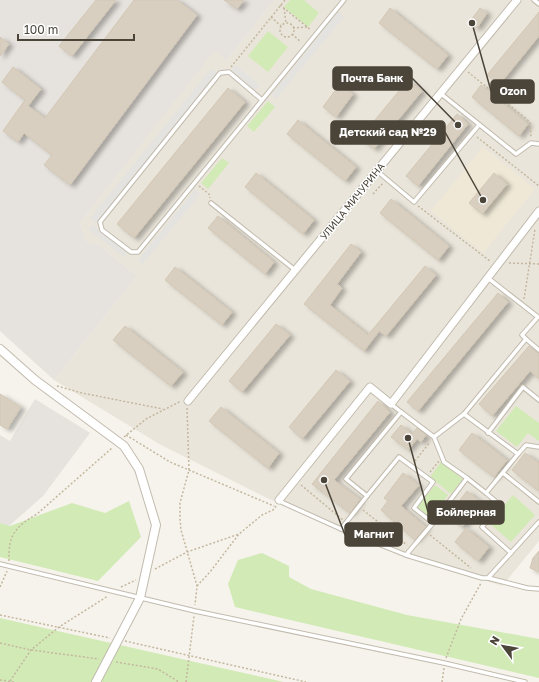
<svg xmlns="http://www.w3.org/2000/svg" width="539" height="682" viewBox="0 0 539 682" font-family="'Golos Text',sans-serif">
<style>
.residential{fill:#eae5da}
.industrial{fill:#e6e2dd}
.education{fill:#efe8d6}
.green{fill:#d2eab5}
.parking{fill:#e5e3e0}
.building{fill:#d8cfc1;stroke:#d3c7b4;filter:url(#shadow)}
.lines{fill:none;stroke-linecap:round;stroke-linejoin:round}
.service-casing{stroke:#c2bbae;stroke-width:5.5}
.minor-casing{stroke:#c2bbae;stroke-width:9}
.tertiary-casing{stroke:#c2bbae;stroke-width:10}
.path{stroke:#c4b79f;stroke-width:1.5;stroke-dasharray:2 2;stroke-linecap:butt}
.service{stroke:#fff;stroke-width:3.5}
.minor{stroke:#fff;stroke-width:7}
.tertiary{stroke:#fff;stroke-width:8}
.labels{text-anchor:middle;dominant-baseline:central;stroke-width:3;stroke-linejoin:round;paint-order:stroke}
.street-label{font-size:10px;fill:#4b4439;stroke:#fff}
.leader{fill:none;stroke:#4b4439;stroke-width:1.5}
.callout-dot{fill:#4b4439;stroke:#fff;stroke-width:1.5}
.callout{fill:#4b4439;stroke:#4b4439;stroke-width:1.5}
.callout-label{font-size:11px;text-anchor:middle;font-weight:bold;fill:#fff}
</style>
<defs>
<filter id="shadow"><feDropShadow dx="4.5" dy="2.5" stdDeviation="2" flood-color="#0004"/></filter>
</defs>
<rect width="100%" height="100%" fill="#f6f3ec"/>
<polygon class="residential" points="274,0 539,0 539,541 502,586 371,544 267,498 161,445 54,380 137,276 99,245 86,243 80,223 214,50 227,60"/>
<g class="industrial">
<polygon points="0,0 274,0 227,60 214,51 80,223 86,242 99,245 137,276 54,380 0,331"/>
<polygon points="35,399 90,433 43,496 9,526 0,523 0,435 10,441"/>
</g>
<polygon class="education" points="483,147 535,189 483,253 431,211"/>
<g class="green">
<polygon points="290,0 304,0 319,13 308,27 284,7"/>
<polygon points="268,31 288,47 268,72 248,56"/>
<polygon points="268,101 275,107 254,132 247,126"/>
<polygon points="222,158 229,163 208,189 201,183"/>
<polygon points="516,406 539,423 539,441 528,433 517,447 496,431"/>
<polygon points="441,462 463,479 451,494 430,477"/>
<polygon points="435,485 448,495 431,518 417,507"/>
<polygon points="513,495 535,515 511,542 489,523"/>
<polygon points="129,501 141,537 98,581 0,557 0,523 10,526 72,503 105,513"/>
<polygon points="262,553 289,566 289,577 311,589 407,615 539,639 539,678 235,607 228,584 238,560"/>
<polygon points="0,618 284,682 0,682"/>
</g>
<g class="parking">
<polygon points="338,12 344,17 276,99 271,95"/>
<polygon points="235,65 260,85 255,90 231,70"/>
<polygon points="211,69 217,73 96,223 90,218"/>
<polygon points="195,189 200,194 143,264 138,260"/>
<polygon points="93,225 128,252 124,257 89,230"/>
</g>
<g class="building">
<polygon points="96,0 116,0 72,56 59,46"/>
<polygon points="134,0 177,0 197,15 70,185 44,165 52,155 24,133 18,142 3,131 25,100 2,82 13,67 41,89 28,106 45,118"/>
<polygon points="224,0 244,0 237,9"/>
<polygon points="390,8 448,55 437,69 379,23"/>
<polygon points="480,8 487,13 477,28 469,23"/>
<polygon points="539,12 539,36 499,85 487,75"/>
<polygon points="0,37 9,44 0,56"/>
<polygon points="408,80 422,91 374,149 360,138"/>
<polygon points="340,84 353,94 336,117 323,107"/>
<polygon points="481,85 528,124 519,136 472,97"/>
<polygon points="228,88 245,102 134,238 117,224"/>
<polygon points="457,114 468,124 418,186 406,176"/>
<polygon points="298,120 356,167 345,181 287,134"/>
<polygon points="256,173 314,220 303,234 245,187"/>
<polygon points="494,173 507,184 482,214 469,203"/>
<polygon points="391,199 449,246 438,260 380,213"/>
<polygon points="218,216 274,262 265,274 208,228"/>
<polygon points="351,244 361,252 337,284 342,288 330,305 368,335 425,266 436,275 386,336 379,331 364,351 304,304"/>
<polygon points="175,267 232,312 222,325 165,280"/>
<polygon points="498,293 508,302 418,411 407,402"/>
<polygon points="276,324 290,335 242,392 229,381"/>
<polygon points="125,326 183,372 171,386 113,340"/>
<polygon points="529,346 539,354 539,379 530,371 492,416 479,404"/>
<polygon points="336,370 350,381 302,439 289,427"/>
<polygon points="0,394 21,407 7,429 0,425"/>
<polygon points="378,401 390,412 334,480 360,499 350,513 312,484"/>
<polygon points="221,407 279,453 268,468 209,421"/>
<polygon points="401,425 412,434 417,428 426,435 421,442 417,439 408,450 391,437"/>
<polygon points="472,433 507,460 494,477 459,450"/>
<polygon points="525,453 539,463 539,491 512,470"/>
<polygon points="403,473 419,485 401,506 426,527 415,540 381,510 388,501 384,498"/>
<polygon points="467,491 482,503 462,527 448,516"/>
<polygon points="466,528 489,547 478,561 455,542"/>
<polygon points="539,551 539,572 530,568 533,558"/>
</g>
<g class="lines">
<g class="service-casing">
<g id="service">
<polyline points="534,0 539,4"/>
<polyline points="440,93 516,154 531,143 539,144"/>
<polyline points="262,100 229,72 220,73 100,222 102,230 131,252 138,252 344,0"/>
<polyline points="377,171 414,202 479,125"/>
<polyline points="211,203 295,270"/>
<polyline points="488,278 538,317 522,335 526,339"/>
<polyline points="539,350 526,339 464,414 518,454 526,445 539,447"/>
<polyline points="401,412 434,437 464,414"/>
<polyline points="488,433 523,387 539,400"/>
<polyline points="434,437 444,462 467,478"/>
<polyline points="503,473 539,502"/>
<polyline points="486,493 500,505 482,527 511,553"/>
<polyline points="367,496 399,457 433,482 414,508 433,523 406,555"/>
<polyline points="279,501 341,529 406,555 482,578 488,578 539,522"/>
<polyline points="433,523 467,478 486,493 518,454"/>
<polyline points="341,529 367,496 346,479 401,412 391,404"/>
<polyline points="0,564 195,611 444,663 525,682"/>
<polyline points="488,578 527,588 539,589"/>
</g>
</g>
<g class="minor-casing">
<g id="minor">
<polyline points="188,401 517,0"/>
<polyline points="279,500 370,387 391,404 539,211"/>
</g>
</g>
<g class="tertiary-casing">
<polyline id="tertiary" points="0,349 35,380 124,446 139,469 156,525 140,598 96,682"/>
</g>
<g class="path">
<polyline points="280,5 311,30"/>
<polyline points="284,8 286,23"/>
<polyline points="271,17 281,26"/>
<circle cx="287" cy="30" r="7"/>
<polyline points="293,28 307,27"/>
<polyline points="292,34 301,42"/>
<polyline points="231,67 285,0"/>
<polyline points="468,72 530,122 531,137"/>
<polyline points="477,137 539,186"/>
<polyline points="199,186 209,194 210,198"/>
<polyline points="373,194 383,183"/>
<polyline points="418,206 490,261"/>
<polyline points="509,263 539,264"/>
<polyline points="524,299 535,229"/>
<polyline points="57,386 82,393 163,409"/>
<polyline points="187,408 189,470 180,503 180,519 181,530 197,586 195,605"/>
<polyline points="126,435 170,462 274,506"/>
<polyline points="124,437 146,419 181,401"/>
<polyline points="415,461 430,442"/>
<polyline points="430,472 439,461"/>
<polyline points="301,485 343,520"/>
<polyline points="363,510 407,545"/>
<polyline points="430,535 471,568"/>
<path d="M9,561C8,535 15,527 37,514L112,448"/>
<polyline points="155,569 187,552 239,534"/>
<polyline points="197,586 210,572 239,534 262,515 273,510 276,506"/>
<polyline points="0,587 7,571"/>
<polyline points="121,587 136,580"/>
<polyline points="0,615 110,638"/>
<polyline points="125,641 306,682"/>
<polyline points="0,643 31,650 99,659"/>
<polyline points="446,658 461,619 481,583"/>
<polyline points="116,662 158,669 179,682"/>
<polyline points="0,680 14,682"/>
<polyline points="10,681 31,650 59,627 108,596"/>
<polyline points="186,682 194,616"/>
<polyline points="442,682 444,668"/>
</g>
<use href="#service" class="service"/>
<use href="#minor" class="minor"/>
<use href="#tertiary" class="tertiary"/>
</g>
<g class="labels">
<g class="street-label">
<text transform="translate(352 201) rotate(-51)">УЛИЦА МИЧУРИНА</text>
</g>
</g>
<path class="leader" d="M458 125L412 78M472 23L491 91M483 200L445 132M408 438L428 512M324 480L345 535"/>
<g class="callout-dot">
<circle cx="458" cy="125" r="4"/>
<circle cx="472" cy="23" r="4"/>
<circle cx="483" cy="200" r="4"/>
<circle cx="408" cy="438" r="4"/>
<circle cx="324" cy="480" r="4"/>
</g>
<g class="callout">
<rect x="333" y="67" width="79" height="23" rx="4"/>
<rect x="491" y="80" width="43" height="23" rx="4"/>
<rect x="331" y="121" width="114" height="23" rx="4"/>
<rect x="428" y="501" width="76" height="23" rx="4"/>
<rect x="345" y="523" width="57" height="23" rx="4"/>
</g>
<g class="callout-label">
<text x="372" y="82">Почта Банк</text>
<text x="513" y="95">Ozon</text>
<text x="388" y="136">Детский сад №29</text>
<text x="466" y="516">Бойлерная</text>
<text x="374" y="538">Магнит</text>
</g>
<g transform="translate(503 646) rotate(302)" stroke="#ffffff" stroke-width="3" paint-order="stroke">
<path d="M0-3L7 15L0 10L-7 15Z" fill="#4b4439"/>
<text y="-6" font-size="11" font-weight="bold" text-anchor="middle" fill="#4b4439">N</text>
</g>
<path d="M18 34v6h116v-6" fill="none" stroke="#4b4439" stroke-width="2"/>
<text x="24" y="34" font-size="12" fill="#4b4439" stroke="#ffffff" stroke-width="3" paint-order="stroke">100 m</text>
</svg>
